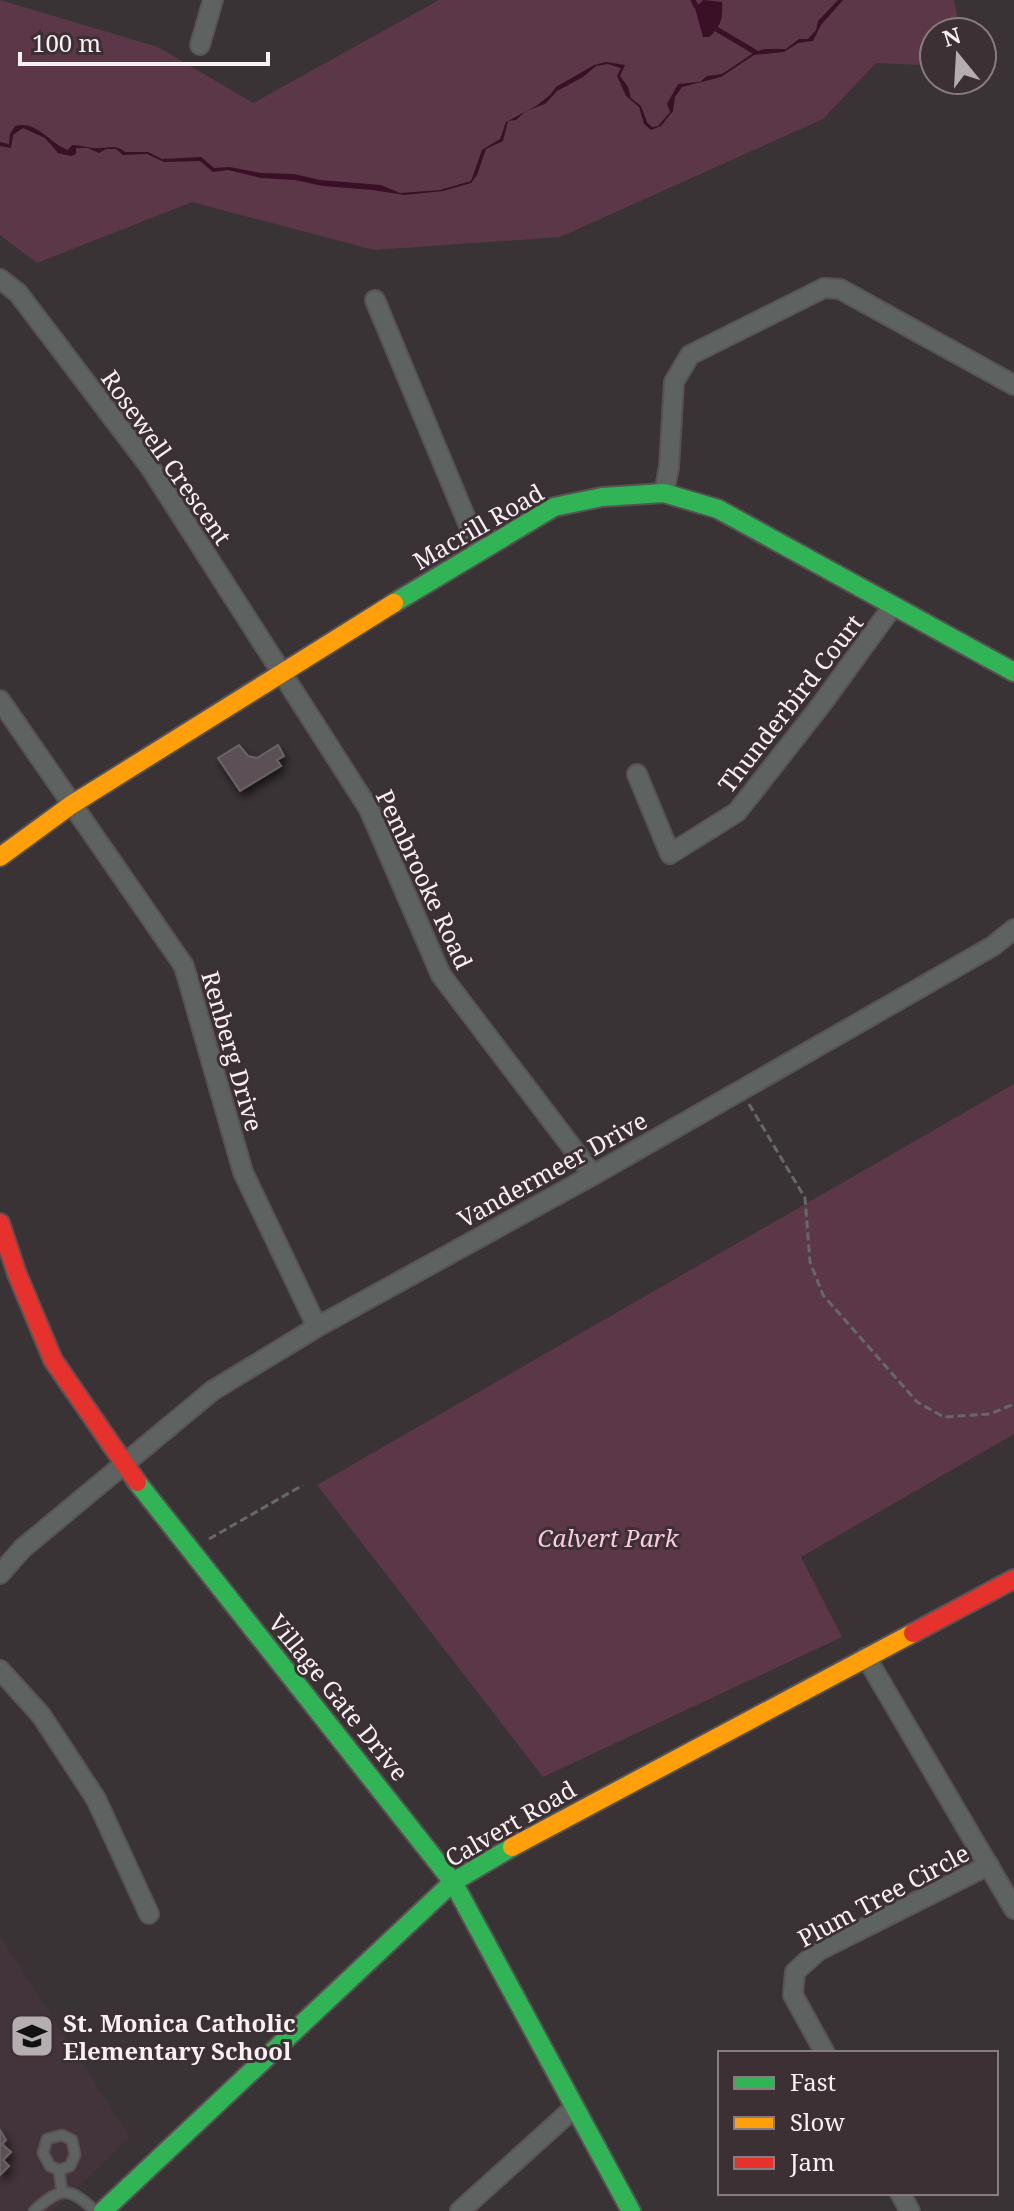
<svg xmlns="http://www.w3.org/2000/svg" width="1014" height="2211" viewBox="0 0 1014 2211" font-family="'Noto Serif',serif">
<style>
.built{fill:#43333a}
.green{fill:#5c3748}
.water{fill:#391026}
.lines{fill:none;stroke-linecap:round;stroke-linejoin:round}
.stream{stroke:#391026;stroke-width:5}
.building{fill:#5d5056;stroke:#696466;stroke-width:2;filter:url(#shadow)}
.lane-casing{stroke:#575254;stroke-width:13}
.street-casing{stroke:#575254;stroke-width:22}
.fast-casing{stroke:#575254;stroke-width:22}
.slow-casing{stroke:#575254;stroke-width:22}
.jam-casing{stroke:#575254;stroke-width:22}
.path{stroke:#666867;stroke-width:3;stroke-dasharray:8 4;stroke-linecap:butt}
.lane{stroke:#5e6361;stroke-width:9}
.street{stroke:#5e6361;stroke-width:18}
.fast{stroke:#30b455;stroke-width:18}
.slow{stroke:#ff9f0a;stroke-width:18}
.jam{stroke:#e5322d;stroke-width:18}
.labels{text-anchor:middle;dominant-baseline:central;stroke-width:6;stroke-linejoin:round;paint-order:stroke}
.street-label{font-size:24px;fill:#f8f0f3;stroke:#3c3035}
.park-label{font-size:24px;font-style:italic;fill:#fcc9df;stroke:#3c3035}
.poi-label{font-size:24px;font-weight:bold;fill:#f8f0f3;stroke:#3c3035;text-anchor:start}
</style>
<defs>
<filter id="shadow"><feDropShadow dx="3" dy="5.5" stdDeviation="4" flood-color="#0009"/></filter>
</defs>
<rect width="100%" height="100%" fill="#393336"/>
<polygon class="built" points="0,1936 130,2137 53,2211 0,2211"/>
<g class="green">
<polygon points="0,0 158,47 253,103 439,0 954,0 960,32 934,32 934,59 922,65 876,63 823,119 560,237 374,250 192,202 37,263 0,235"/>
<polygon points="1014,1084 1014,1434 801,1557 842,1637 543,1777 317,1485"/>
</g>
<g class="water">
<path d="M703,0L722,2C723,18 721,27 709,37H703L695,8Z"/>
<path d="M838,0H843L821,25L813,41L798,43L784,52L754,55L721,77L682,87L675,97L673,111L661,126L651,130L644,124L639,107L626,96L617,76L621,68L608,64L596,66L583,77L557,91L545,104L526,111L516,120L508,121L503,141L486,149L477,175L471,183L443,191L405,195L372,190L323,186L295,180L261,178L228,170L213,172L200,161L164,162L147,154L123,155L116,149H106L99,153L88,148H76V154L71,156L58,153L45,138L23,128L13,135L11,148L0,146V142L9,144L10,134L15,126C37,120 50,144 68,150L72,145C81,145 92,149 100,148C111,148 115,144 125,152H148L162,159L201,157L214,168L229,167L261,173L294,174L320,180L381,185L400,193L440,190L471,181L482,150L500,139L506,122L536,106L550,95L556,87L594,65L606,62L625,65L620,76L628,87L631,98L641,106L647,122L652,127L658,126L670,112L667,104L678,84L700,82L707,76L722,74L755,52L764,49H786L799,39H808L816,30L818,21Z"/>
</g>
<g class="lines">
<g class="stream">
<polyline points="693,0 696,6"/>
<polyline points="718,30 755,52"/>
</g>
</g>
<g class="building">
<polygon points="239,745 248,756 257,758 278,745 284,756 277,760 281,766 240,791 218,758"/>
<polygon points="0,2130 6,2140 2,2144 11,2152 3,2160 9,2166 0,2175"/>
</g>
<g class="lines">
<g class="lane-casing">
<g id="lane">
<polyline points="59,2170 70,2166 75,2155 72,2140 62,2135 47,2139 43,2153 50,2166 59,2170 62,2192"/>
<path d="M34,2211C60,2187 69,2186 95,2211"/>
</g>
</g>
<g class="street-casing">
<g id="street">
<polyline points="200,45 213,0"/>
<polyline points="0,279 18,293 150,467 369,809 441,975 593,1175"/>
<polyline points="375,300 479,550"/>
<polyline points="664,493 669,467 674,382 690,355 824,288 840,289 1014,385"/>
<polyline points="0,700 184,966 243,1172 317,1327"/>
<polyline points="637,774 670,854 737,812 821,705 893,606"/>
<polyline points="0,1574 23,1548 212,1391 317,1327 593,1175 993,946 1014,929"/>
<polyline points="866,1657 1014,1909"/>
<polyline points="0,1670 41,1715 96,1799 149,1914"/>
<polyline points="825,2053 793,1995 795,1972 818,1951 989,1865"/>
<polyline points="900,2193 910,2211"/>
<polyline points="460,2211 574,2108"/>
</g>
</g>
<g class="fast-casing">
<g id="fast">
<polyline points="394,603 554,507 602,497 664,493 718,509 1014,672"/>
<polyline points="137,1482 453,1882 631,2211"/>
<polyline points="103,2211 453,1882 512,1847"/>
</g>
</g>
<g class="slow-casing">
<g id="slow">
<polyline points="0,857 71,805 394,603"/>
<polyline points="512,1847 913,1633"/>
</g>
</g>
<g class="jam-casing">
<g id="jam">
<polyline points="0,1223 17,1274 53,1360 137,1482"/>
<polyline points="913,1633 1014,1579"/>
</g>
</g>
<g class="path">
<polyline points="749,1104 805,1198 810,1262 823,1295 917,1402 944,1417 990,1414 1014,1404"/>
<polyline points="209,1539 303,1485"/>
</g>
<use href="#lane" class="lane"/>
<use href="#street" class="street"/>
<use href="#fast" class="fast"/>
<use href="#slow" class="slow"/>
<use href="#jam" class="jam"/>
</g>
<defs>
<g id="school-square" transform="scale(2.3)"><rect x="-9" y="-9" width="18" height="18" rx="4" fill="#b5aeb1" stroke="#3c3035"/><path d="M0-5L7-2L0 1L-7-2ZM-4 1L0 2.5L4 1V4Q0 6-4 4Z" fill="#111"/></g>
</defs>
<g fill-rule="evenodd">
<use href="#school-square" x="32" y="2036"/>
</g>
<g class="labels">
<g class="street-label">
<text transform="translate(167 457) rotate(55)">Rosewell Crescent</text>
<text transform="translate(478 526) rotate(-30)">Macrill Road</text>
<text transform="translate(790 703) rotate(-52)">Thunderbird Court</text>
<text transform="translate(425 879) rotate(65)">Pembrooke Road</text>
<text transform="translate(233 1051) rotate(74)">Renberg Drive</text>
<text transform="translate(552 1169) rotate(-29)">Vandermeer Drive</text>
<text transform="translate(339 1697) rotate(51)">Village Gate Drive</text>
<text transform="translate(510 1823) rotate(-30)">Calvert Road</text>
<text transform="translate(883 1895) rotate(-28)">Plum Tree Circle</text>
</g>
<g class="park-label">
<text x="608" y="1537">Calvert Park</text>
</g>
<g class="poi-label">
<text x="63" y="2022">St. Monica Catholic<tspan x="63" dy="28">Elementary School</tspan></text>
</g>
</g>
<rect x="718" y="2051" width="280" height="144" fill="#3c3035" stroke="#877d81" stroke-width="2"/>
<rect x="734" y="2077" width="40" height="12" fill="#30b455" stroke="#877d81" stroke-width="2"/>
<text x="790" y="2091" font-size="24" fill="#f8f0f3">Fast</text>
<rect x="734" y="2117" width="40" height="12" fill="#ff9f0a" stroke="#877d81" stroke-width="2"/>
<text x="790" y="2131" font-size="24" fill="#f8f0f3">Slow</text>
<rect x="734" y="2157" width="40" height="12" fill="#e5322d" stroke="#877d81" stroke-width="2"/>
<text x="790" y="2171" font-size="24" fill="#f8f0f3">Jam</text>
<g transform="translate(958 56) rotate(342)"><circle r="38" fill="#3c3035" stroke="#877d81" stroke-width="2"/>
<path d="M0-6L14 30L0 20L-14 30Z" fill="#b5aeb1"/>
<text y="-12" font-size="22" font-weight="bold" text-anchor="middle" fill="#f8f0f3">N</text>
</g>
<path d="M20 52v12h248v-12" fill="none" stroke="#f8f0f3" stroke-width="4"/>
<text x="32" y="52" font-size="24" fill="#f8f0f3" stroke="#3c3035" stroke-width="6" paint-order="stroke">100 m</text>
</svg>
